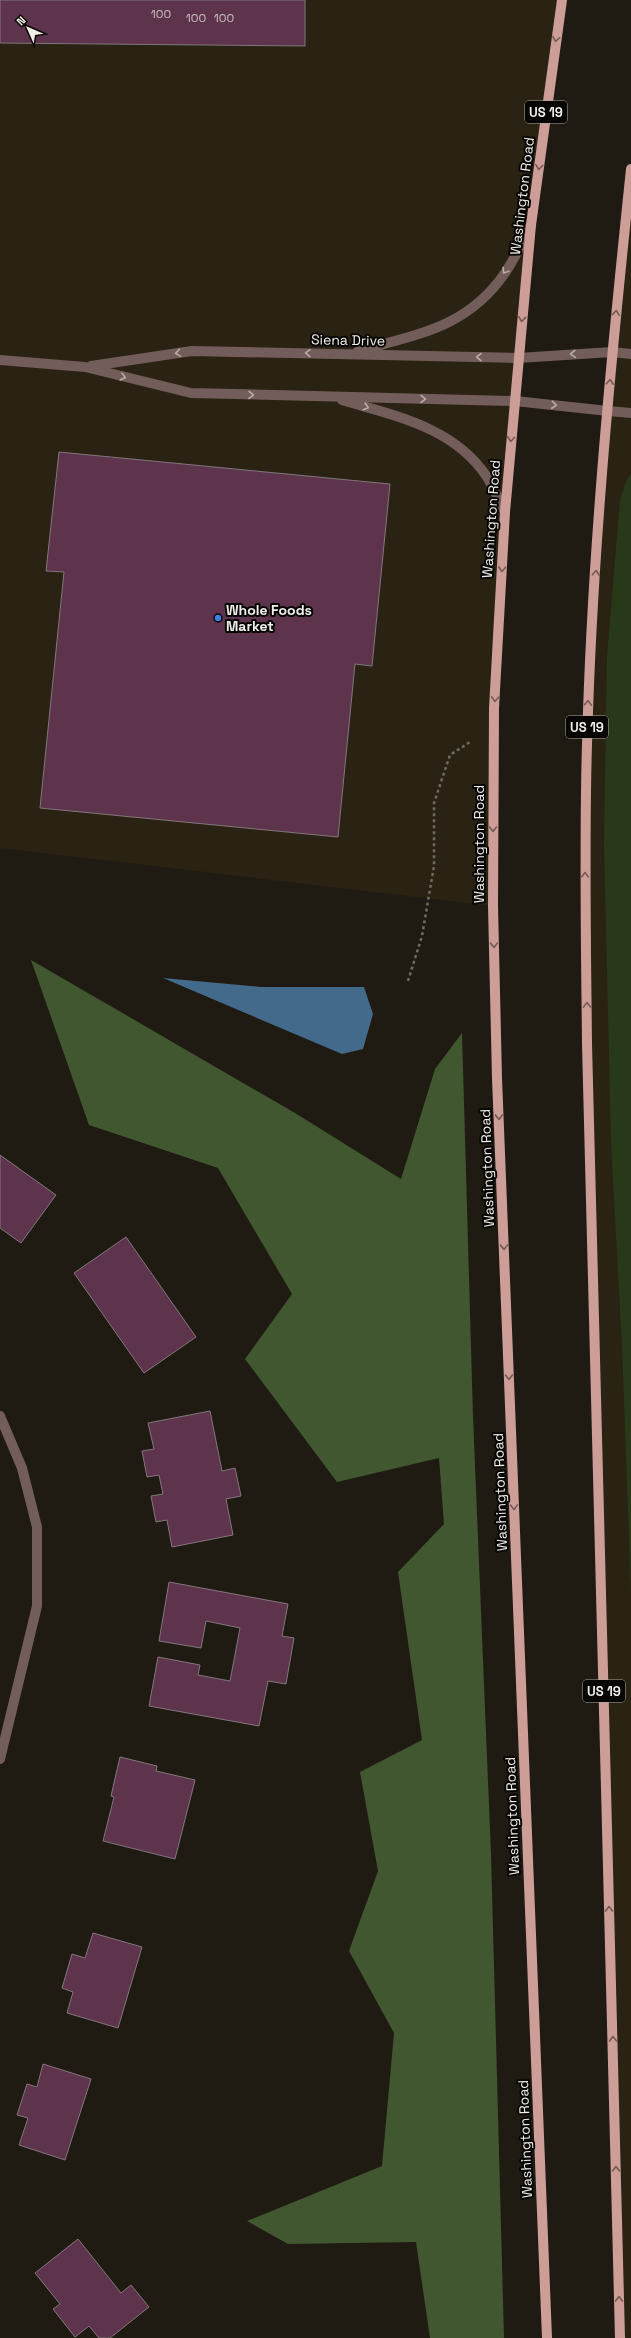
<svg xmlns="http://www.w3.org/2000/svg" width="631" height="2338" viewBox="0 0 631 2338" font-family="'Space Grotesk',sans-serif">
<style>
.commercial{fill:#2a2212}
.green{fill:#283919}
.forest{fill:#41572f}
.water{fill:#436a8a}
.building{fill:#5d344b;stroke:#82777d}
.lines{fill:none;stroke-linecap:round;stroke-linejoin:round}
.path{stroke:#6e6b64;stroke-width:2.5;stroke-dasharray:3 3;stroke-linecap:butt}
.service{stroke:#735d5a;stroke-width:10}
.minor{stroke:#735d5a;stroke-width:10}
.primary{stroke:#cd9e98;stroke-width:10}
.oneway{stroke:#745a55}
.oneway2{stroke:#b8ada8}
.shop-dot{fill:#3f7fe0;stroke:#080604;stroke-width:1.5}
.labels{text-anchor:middle;dominant-baseline:central;stroke-width:4;stroke-linejoin:round;paint-order:stroke}
.number-label{font-size:12px;fill:#cbc0c1}
.shield{fill:#080604;stroke:#aaa8a4;stroke-width:1}
.shield-label{font-size:13px;font-weight:bold;fill:#f0eee8}
.street-label{font-size:14px;fill:#f0eee8;stroke:#080604}
.poi-label{font-size:14px;font-weight:bold;fill:#f0eee8;stroke:#080604;text-anchor:start}
</style>
<rect width="100%" height="100%" fill="#1f1b13"/>
<g class="commercial">
<polygon points="0,0 562,0 556,33 505,512 493,906 0,848"/>
<polygon points="631,169 631,2338 620,2338 587,1044 593,612"/>
</g>
<polygon class="green" points="631,474 631,1593 622,1346 611,1142 604,844 607,657 620,500 627,479"/>
<polygon class="forest" points="31,960 295,1113 401,1179 435,1069 462,1033 473,1417 491,1854 504,2338 430,2338 416,2242 288,2244 247,2221 382,2166 394,2033 349,1951 378,1871 360,1772 422,1740 398,1572 444,1524 439,1458 337,1482 245,1359 292,1294 218,1168 89,1125"/>
<polygon class="water" points="163,978 261,987 364,987 373,1014 363,1049 342,1054"/>
<g class="building">
<polygon points="0,0 305,0 305,46 0,43"/>
<polygon points="59,452 390,484 372,666 355,664 338,837 40,808 64,572 46,571"/>
<polygon points="0,1155 56,1195 21,1243 0,1228"/>
<polygon points="126,1237 196,1337 144,1373 74,1273"/>
<polygon points="210,1411 222,1471 235,1468 241,1496 226,1499 233,1535 172,1547 167,1520 156,1522 151,1496 163,1494 159,1475 147,1477 142,1451 154,1449 148,1423"/>
<polygon points="169,1582 288,1604 282,1636 294,1638 286,1684 268,1681 259,1726 149,1706 158,1657 200,1665 198,1675 230,1681 240,1628 206,1621 201,1648 159,1641"/>
<polygon points="120,1757 157,1766 156,1771 195,1780 175,1859 103,1841 114,1797 111,1796"/>
<polygon points="93,1933 142,1947 118,2028 67,2013 73,1992 62,1988 72,1954 85,1958"/>
<polygon points="43,2064 91,2079 65,2160 19,2145 28,2118 17,2115 27,2084 37,2087"/>
<polygon points="78,2239 121,2293 131,2285 149,2307 110,2338 99,2338 89,2326 75,2337 53,2309 60,2304 35,2273"/>
</g>
<g class="lines">
<polyline class="path" points="408,981 422,936 434,866 434,803 450,755 470,742"/>
<g class="service">
<polyline points="612,352 631,354"/>
<polyline points="608,411 631,413"/>
</g>
<g class="minor">
<path d="M358,351C418,334 467,328 505,273C515,258 523,241 531,225"/>
<polyline points="0,360 85,367 191,393 515,401 608,411"/>
<polyline points="91,366 192,351 518,358 612,352"/>
<path d="M342,400C395,416 454,427 487,477C494,488 499,501 505,512"/>
<polyline points="0,1416 22,1468 37,1527 37,1606 0,1759"/>
</g>
<g class="primary">
<polyline points="547,2338 497,1078 493,906 494,708 505,512 531,225 562,0"/>
<path d="M620,2338L587,1044C586,944 584,844 587,744C592,552 611,360 631,169"/>
</g>
</g>
<defs><path id="oneway-chevron" d="M-2-3.5L2.5 0L-2 3.5" fill="none" stroke-width="1.6" stroke-linecap="round" stroke-linejoin="round"/></defs>
<g class="oneway">
<use href="#oneway-chevron" transform="translate(556 39) rotate(98)"/>
<use href="#oneway-chevron" transform="translate(539 167) rotate(97)"/>
<use href="#oneway-chevron" transform="translate(616 313) rotate(-84)"/>
<use href="#oneway-chevron" transform="translate(522 319) rotate(96)"/>
<use href="#oneway-chevron" transform="translate(610 382) rotate(-86)"/>
<use href="#oneway-chevron" transform="translate(511 439) rotate(95)"/>
<use href="#oneway-chevron" transform="translate(502 569) rotate(93)"/>
<use href="#oneway-chevron" transform="translate(596 573) rotate(-86)"/>
<use href="#oneway-chevron" transform="translate(495 699) rotate(93)"/>
<use href="#oneway-chevron" transform="translate(588 703) rotate(-87)"/>
<use href="#oneway-chevron" transform="translate(493 829) rotate(90)"/>
<use href="#oneway-chevron" transform="translate(585 875) rotate(-90)"/>
<use href="#oneway-chevron" transform="translate(494 945) rotate(88)"/>
<use href="#oneway-chevron" transform="translate(587 1005) rotate(-91)"/>
<use href="#oneway-chevron" transform="translate(499 1117) rotate(88)"/>
<use href="#oneway-chevron" transform="translate(504 1247) rotate(88)"/>
<use href="#oneway-chevron" transform="translate(509 1377) rotate(88)"/>
<use href="#oneway-chevron" transform="translate(514 1507) rotate(88)"/>
<use href="#oneway-chevron" transform="translate(609 1909) rotate(-91)"/>
<use href="#oneway-chevron" transform="translate(613 2039) rotate(-91)"/>
<use href="#oneway-chevron" transform="translate(616 2169) rotate(-91)"/>
<use href="#oneway-chevron" transform="translate(619 2299) rotate(-91)"/>
</g>
<g class="oneway2">
<use href="#oneway-chevron" transform="translate(505 271) rotate(123)"/>
<use href="#oneway-chevron" transform="translate(178 353) rotate(171)"/>
<use href="#oneway-chevron" transform="translate(308 353) rotate(-179)"/>
<use href="#oneway-chevron" transform="translate(573 354) rotate(176)"/>
<use href="#oneway-chevron" transform="translate(479 357) rotate(-179)"/>
<use href="#oneway-chevron" transform="translate(123 377) rotate(14)"/>
<use href="#oneway-chevron" transform="translate(251 395) rotate(1)"/>
<use href="#oneway-chevron" transform="translate(423 399) rotate(1)"/>
<use href="#oneway-chevron" transform="translate(554 405) rotate(6)"/>
<use href="#oneway-chevron" transform="translate(366 407) rotate(16)"/>
</g>
<circle class="shop-dot" cx="218" cy="618" r="4"/>
<g class="labels">
<g class="number-label">
<text x="161" y="14">100</text>
<text x="196" y="18">100</text>
<text x="224" y="18">100</text>
</g>
<g class="shield">
<rect x="525" y="101" width="42" height="22" rx="3"/>
<rect x="566" y="716" width="42" height="22" rx="3"/>
<rect x="583" y="1680" width="42" height="22" rx="3"/>
</g>
<g class="shield-label">
<text x="546" y="112">US 19</text>
<text x="587" y="727">US 19</text>
<text x="604" y="1691">US 19</text>
</g>
<g class="street-label">
<text transform="translate(522 196) rotate(-83)">Washington Road</text>
<text transform="translate(348 340) rotate(1)">Siena Drive</text>
<text transform="translate(491 519) rotate(-86)">Washington Road</text>
<text transform="translate(479 844) rotate(-90)">Washington Road</text>
<text transform="translate(487 1168) rotate(-92)">Washington Road</text>
<text transform="translate(500 1492) rotate(-92)">Washington Road</text>
<text transform="translate(512 1816) rotate(-92)">Washington Road</text>
<text transform="translate(525 2139) rotate(-92)">Washington Road</text>
</g>
<g class="poi-label">
<text x="226" y="610">Whole Foods<tspan x="226" dy="16">Market</tspan></text>
</g>
</g>
<g transform="translate(28 28) rotate(315)" stroke="#080604" stroke-width="3" paint-order="stroke">
<path d="M0-3L7 15L0 10L-7 15Z" fill="#f0eee8"/>
<text y="-6" font-size="11" font-weight="bold" text-anchor="middle" fill="#f0eee8">N</text>
</g>
</svg>
